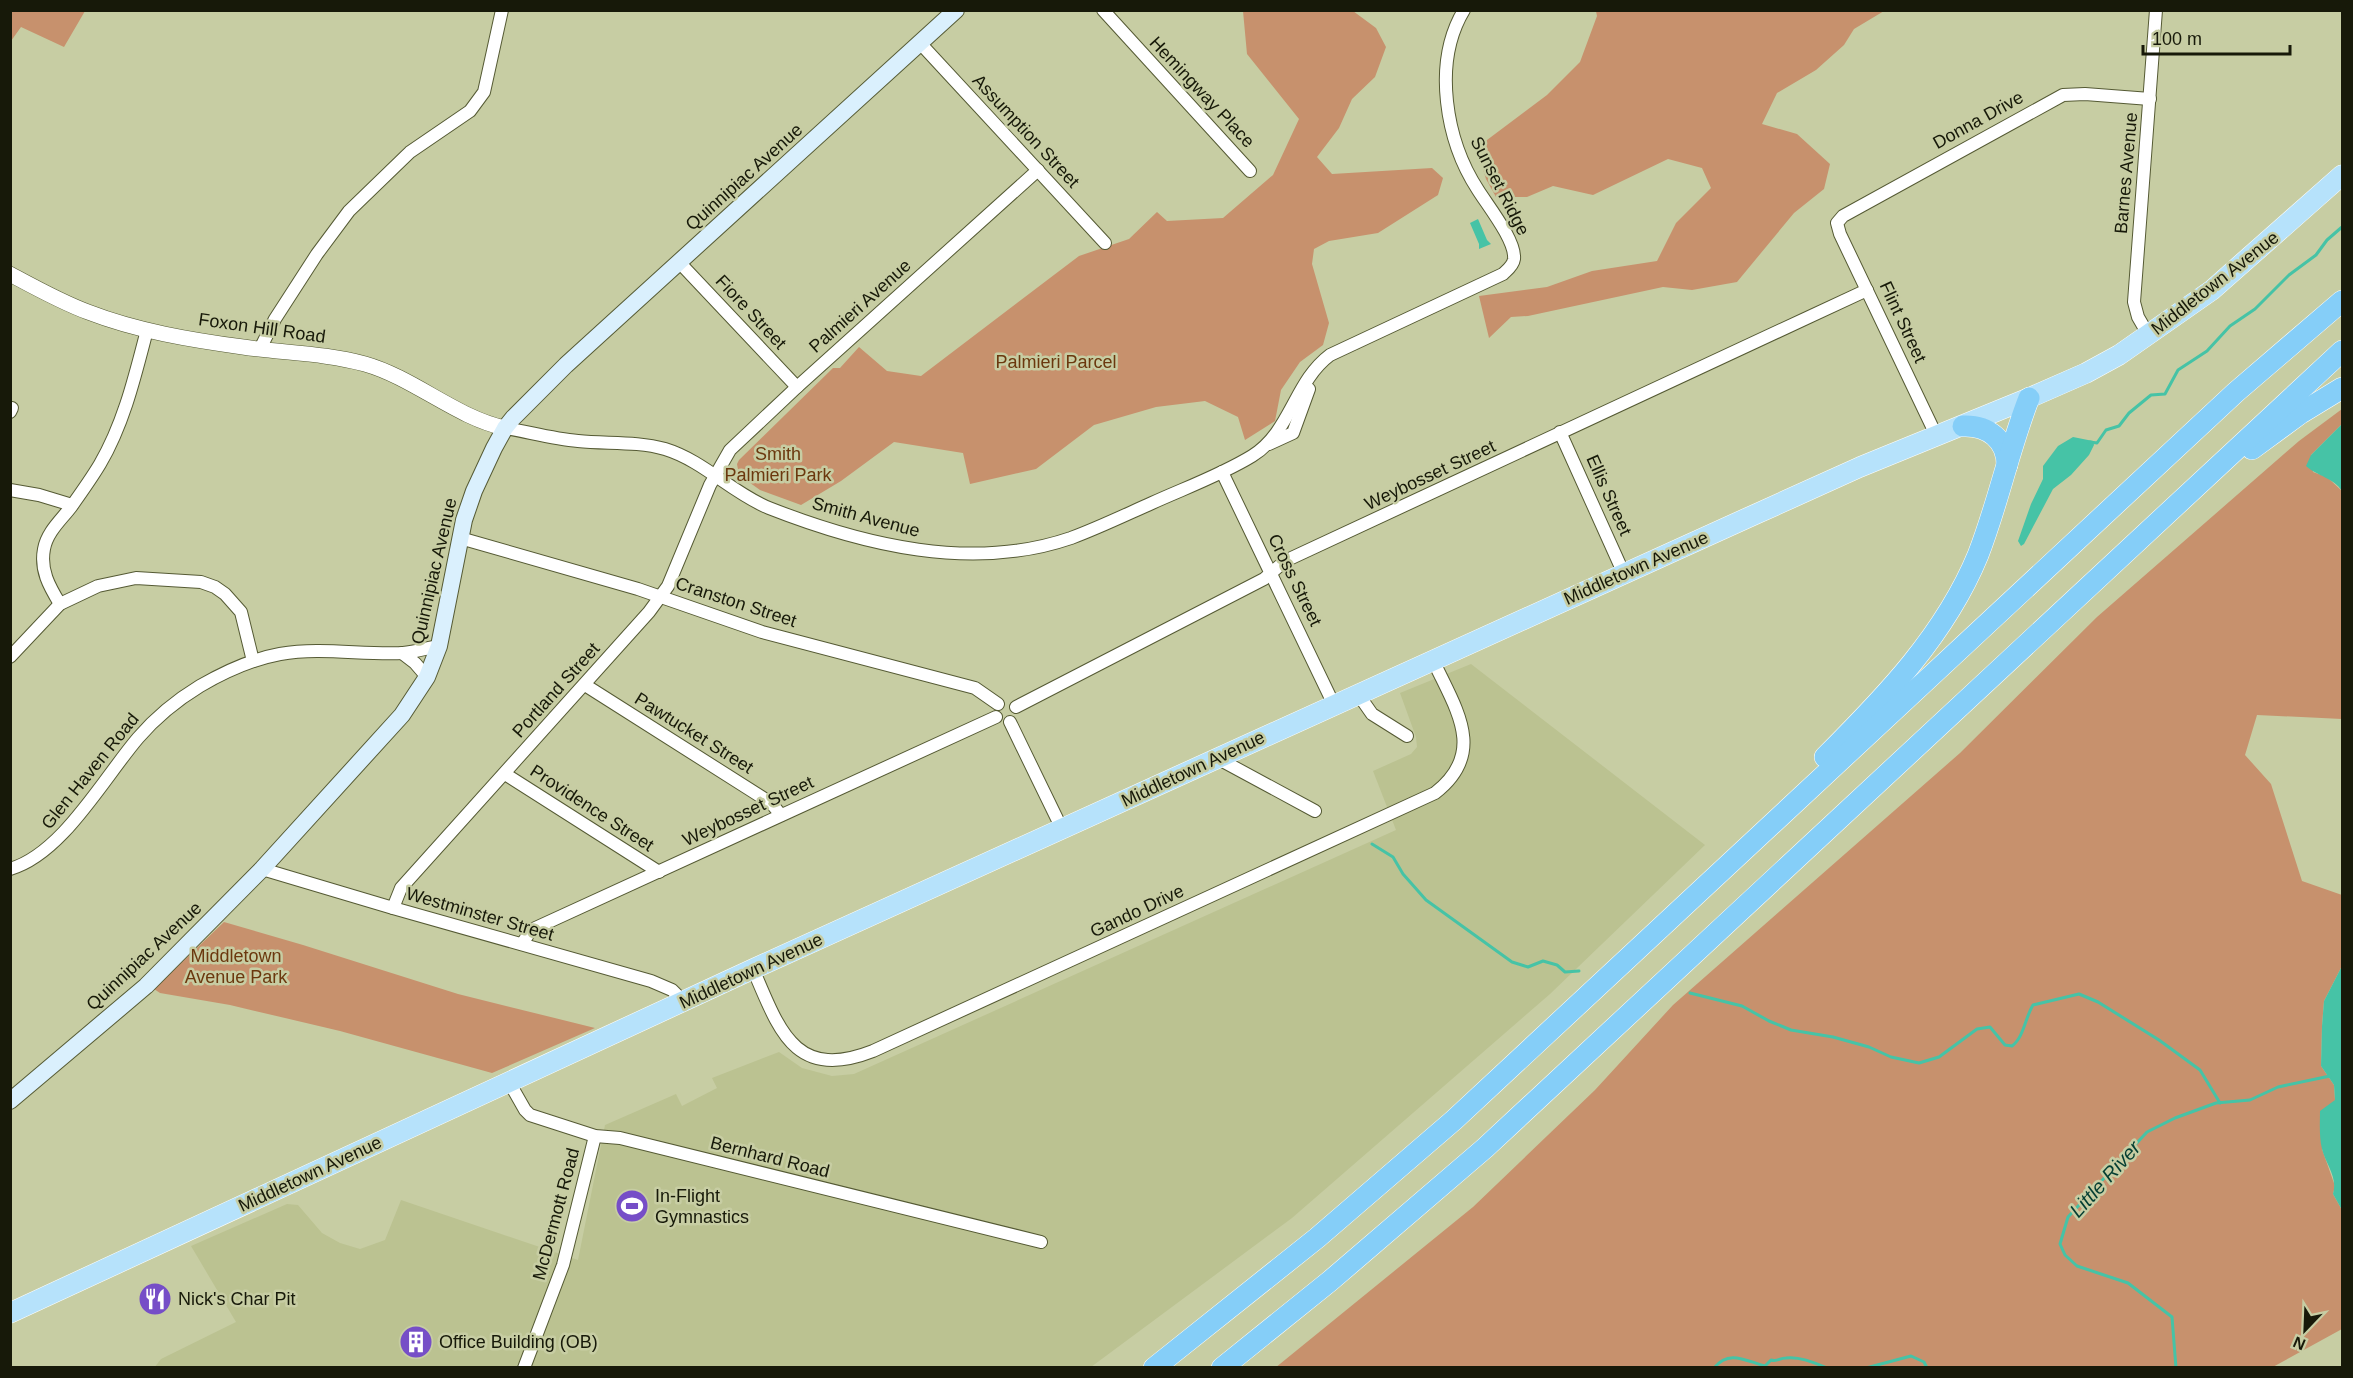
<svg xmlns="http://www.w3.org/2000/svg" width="2353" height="1378" viewBox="0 0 2353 1378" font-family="Helvetica,sans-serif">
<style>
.built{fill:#bbc291}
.green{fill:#c7916d}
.water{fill:#46c3a6}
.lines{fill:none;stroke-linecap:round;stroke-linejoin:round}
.stream{stroke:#46c3a6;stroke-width:3}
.minor-casing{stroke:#555a34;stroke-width:14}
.tertiary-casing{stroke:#555a34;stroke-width:16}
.secondary-casing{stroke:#555a34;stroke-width:18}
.primary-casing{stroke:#fff;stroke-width:21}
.motorway-casing{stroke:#fff;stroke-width:22}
.minor{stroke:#fff;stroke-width:12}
.tertiary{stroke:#fff;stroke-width:15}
.secondary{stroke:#daf0fd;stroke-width:16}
.primary{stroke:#b6e2fb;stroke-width:20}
.motorway{stroke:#85cef8;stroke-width:21}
.labels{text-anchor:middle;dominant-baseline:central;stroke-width:5;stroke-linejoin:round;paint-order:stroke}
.street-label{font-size:18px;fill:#171909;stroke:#c7cda3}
.park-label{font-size:18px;fill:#6b380e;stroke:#c7cda3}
.poi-label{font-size:18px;fill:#171909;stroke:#c7cda3;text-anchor:start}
.water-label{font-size:20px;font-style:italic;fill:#043e32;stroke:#c7cda3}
</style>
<rect width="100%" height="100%" fill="#c7cda3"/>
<polygon class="built" points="1471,664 1705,845 1550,994 1292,1218 1091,1367 154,1368 161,1359 236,1322 191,1246 287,1204 298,1205 322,1233 340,1243 360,1249 385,1240 401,1200 578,1260 605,1125 676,1094 682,1106 717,1088 712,1078 779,1052 802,1068 832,1076 854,1074 1396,830 1373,771 1411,754 1417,747 1416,737 1400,693"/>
<g class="green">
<polygon points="11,10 85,10 85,11 64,47 21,27 11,41"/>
<polygon points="1243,11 1353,11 1376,28 1386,47 1375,77 1352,99 1339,128 1317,157 1332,174 1432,168 1443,178 1438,195 1378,233 1329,241 1314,249 1312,264 1329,323 1323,345 1300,362 1281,390 1275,421 1245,440 1238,417 1205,401 1156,407 1094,425 1036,469 970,484 963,453 894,442 841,481 801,505 760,490 739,475 737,464 739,460 833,368 840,368 859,347 887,371 921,376 1079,256 1129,239 1157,212 1167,221 1223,218 1273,175 1299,119 1247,54"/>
<polygon points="1596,11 1884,11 1854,29 1844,45 1816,70 1777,93 1762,124 1797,134 1830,164 1824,189 1794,213 1737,282 1692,290 1663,287 1528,316 1511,317 1489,338 1479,296 1547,287 1592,271 1657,261 1676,223 1711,188 1702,168 1668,159 1593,195 1553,186 1527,197 1496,197 1486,179 1478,153 1483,143 1547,95 1580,62 1597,16"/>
<polygon points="2342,409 2342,424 2311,455 2313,472 2327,477 2342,491 2342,719 2257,715 2245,755 2271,784 2302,881 2342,895 2342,966 2324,1001 2322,1026 2321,1066 2334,1085 2335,1100 2322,1149 2335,1186 2333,1194 2342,1210 2342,1329 2271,1368 1275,1368 1473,1207 1595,1090 1673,1005 1960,753 2097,617 2299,441"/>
<polygon points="224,922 303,945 458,994 595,1028 492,1073 340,1031 230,1005 160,993 154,989"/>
</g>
<g class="water">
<polygon points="1478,219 1487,240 1491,244 1479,249 1479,244 1470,223"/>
<path d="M2342,424V491C2334,478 2317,476 2306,466L2311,455Z"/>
<polygon points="2073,437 2093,441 2094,445 2089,455 2071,475 2053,489 2024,544 2021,546 2018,541 2031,504 2043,479 2043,466 2058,446"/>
<path d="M2342,966V1210L2333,1194C2338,1177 2326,1165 2322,1149C2319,1137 2320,1123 2320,1111L2335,1100L2334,1085L2321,1066L2322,1026L2324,1001Z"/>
</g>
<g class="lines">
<g class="stream">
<polyline points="2090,442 2097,443 2106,430 2119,426 2129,413 2151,395 2165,394 2178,370 2207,351 2230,326 2255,309 2289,275 2316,255 2327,240 2342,227"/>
<polyline points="1372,844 1393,857 1403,874 1426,900 1512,962 1528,967 1543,961 1557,965 1565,972 1579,971"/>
<path d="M1690,993L1742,1006L1769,1021L1791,1030L1833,1037L1869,1047L1891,1057L1919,1063L1939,1057L1977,1029L1990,1027L2005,1045L2012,1046C2024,1037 2025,1018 2033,1005L2079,994L2098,1002L2159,1040L2200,1070L2220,1103"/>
<path d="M1714,1368C1729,1349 1746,1361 1765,1366L1771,1360C1778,1362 1779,1358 1786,1358C1799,1356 1815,1363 1827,1368"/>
<polyline points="1866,1368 1911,1356 1924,1362 1927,1368"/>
<polyline points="2176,1368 2172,1317 2128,1283 2077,1266 2065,1255 2060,1244 2068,1217 2147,1132 2175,1118 2216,1103 2250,1100 2278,1087 2330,1076"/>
</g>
<g class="minor-casing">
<g id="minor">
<polyline points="1103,10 1250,171"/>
<polyline points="920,43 1105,243"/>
<polyline points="679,262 797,387"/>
<polyline points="2149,336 2138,317 2134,302 2156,10"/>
<polyline points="260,349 275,319 317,254 349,211 410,152 470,111 484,92 502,10"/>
<polyline points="10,412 12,408"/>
<path d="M505,428C529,432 553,439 578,441C606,444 637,441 665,449C704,461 732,493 769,508C863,545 972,572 1071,538C1098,528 1125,515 1152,503C1185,488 1221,475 1252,456C1291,432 1294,382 1330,355L1503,274C1507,270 1513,266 1514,259C1516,241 1488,206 1478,190C1446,141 1432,63 1464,10"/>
<polyline points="1560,432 1624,574"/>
<polyline points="1937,437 1840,234 1837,223 1843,216 2063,95 2085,94 2150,99"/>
<polyline points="1269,444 1293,433 1309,389"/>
<polyline points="1222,472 1334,705"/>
<polyline points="10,490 39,495 72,505"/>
<polyline points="460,538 638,589 762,632 975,688 998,704"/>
<path d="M60,604C49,586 40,570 44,549C47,532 61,520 71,507C81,493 91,479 100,464C124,423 135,376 147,330"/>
<polyline points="402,653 415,663 427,677"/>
<polyline points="10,657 60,604 98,586 136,578 201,582 215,587 225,594 241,612 253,661"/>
<polyline points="585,685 771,803 781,815"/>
<polyline points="1358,694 1372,714 1407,736"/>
<path d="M1016,707L1264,579L1285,561C1480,472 1673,380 1867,290"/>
<polyline points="1010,722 1062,829"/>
<polyline points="1217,758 1315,811"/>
<polyline points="505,774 659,872"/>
<path d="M10,869C62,854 103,779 138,738C156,717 177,700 200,686C224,672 253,659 280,654C321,647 362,655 403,653C415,652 427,648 439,646"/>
<polyline points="262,869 393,908 651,981 672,990 684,1002"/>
<polyline points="393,908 401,888 649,612 668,586 710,485 730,450 797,387 1038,170"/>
<polyline points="522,944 531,930 996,717"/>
<path d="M753,969C779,1029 794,1082 873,1051L1435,793C1488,752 1455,708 1433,660"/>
<polyline points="509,1082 525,1110 530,1115 595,1136 620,1138 1041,1242"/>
<polyline points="524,1368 563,1265 595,1136"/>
</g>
</g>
<g class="tertiary-casing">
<path id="tertiary" d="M10,274C36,288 61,302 88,312C137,331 191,340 243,347C283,353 325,353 365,364C414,378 457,418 505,428"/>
</g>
<g class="secondary-casing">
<polyline id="secondary" points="10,1101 146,986 262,869 402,715 427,677 439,646 464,520 474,491 494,448 505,428 513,418 566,365 956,10"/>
</g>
<g class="primary-casing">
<polyline id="primary" points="10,1313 753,969 1756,514 1860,467 2029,398 2086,373 2119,355 2212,290 2342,175"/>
</g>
<g class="motorway-casing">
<g id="motorway">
<path d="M1963,426C1988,425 2007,440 2007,465"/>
<polyline points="2252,449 2301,413 2342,388"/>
<path d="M1825,757C1885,697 1945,635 1978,555C1998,504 2009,449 2029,398"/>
<polyline points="1154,1368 1317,1238 1454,1120 2236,392 2342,301"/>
<polyline points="1222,1368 1330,1281 1485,1148 2342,351"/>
</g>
</g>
<use href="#minor" class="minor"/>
<use href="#tertiary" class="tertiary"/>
<use href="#secondary" class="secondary"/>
<use href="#primary" class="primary"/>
<use href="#motorway" class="motorway"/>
</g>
<defs>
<g id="stadium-disc" transform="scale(1.725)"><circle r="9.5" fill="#764ec7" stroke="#c7cda3"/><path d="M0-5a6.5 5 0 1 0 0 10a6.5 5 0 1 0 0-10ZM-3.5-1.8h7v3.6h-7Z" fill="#fff"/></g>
<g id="restaurant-disc" transform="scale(1.725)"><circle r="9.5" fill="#764ec7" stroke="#c7cda3"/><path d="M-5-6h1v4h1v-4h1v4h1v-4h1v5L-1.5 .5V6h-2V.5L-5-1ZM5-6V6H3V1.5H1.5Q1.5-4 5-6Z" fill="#fff"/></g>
<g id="building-disc" transform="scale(1.725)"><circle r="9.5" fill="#764ec7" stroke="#c7cda3"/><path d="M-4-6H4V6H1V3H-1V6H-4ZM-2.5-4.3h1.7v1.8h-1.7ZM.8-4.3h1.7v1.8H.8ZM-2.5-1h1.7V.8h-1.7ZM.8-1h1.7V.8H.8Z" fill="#fff"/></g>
</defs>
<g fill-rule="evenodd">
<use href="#stadium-disc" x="632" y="1206"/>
<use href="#restaurant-disc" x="155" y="1299"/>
<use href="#building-disc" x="416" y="1342"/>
</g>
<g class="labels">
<g class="street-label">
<text transform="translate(1202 92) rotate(47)">Hemingway Place</text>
<text transform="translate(1978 120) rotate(-29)">Donna Drive</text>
<text transform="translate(1026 131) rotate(47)">Assumption Street</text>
<text transform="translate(2126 173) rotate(-85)">Barnes Avenue</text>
<text transform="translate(744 177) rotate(-42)">Quinnipiac Avenue</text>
<text transform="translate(1500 186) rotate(63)">Sunset Ridge</text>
<text transform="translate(2215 283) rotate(-38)">Middletown Avenue</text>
<text transform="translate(860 306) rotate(-42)">Palmieri Avenue</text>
<text transform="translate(751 312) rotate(47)">Fiore Street</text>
<text transform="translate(1903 322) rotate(65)">Flint Street</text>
<text transform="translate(262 328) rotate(8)">Foxon Hill Road</text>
<text transform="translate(1430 475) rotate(-25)">Weybosset Street</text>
<text transform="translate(1609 495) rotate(66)">Ellis Street</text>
<text transform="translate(866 517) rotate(15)">Smith Avenue</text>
<text transform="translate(1636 568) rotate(-24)">Middletown Avenue</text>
<text transform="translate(434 571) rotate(-77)">Quinnipiac Avenue</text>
<text transform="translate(1295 580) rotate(64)">Cross Street</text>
<text transform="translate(736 602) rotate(18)">Cranston Street</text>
<text transform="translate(556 690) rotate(-48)">Portland Street</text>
<text transform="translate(694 733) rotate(32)">Pawtucket Street</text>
<text transform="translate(1193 769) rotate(-25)">Middletown Avenue</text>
<text transform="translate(90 771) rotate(-51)">Glen Haven Road</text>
<text transform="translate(592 808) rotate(33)">Providence Street</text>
<text transform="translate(748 811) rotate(-25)">Weybosset Street</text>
<text transform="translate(1137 911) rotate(-25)">Gando Drive</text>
<text transform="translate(480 914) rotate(16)">Westminster Street</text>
<text transform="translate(144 956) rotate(-43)">Quinnipiac Avenue</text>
<text transform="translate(751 971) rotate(-25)">Middletown Avenue</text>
<text transform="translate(770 1157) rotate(14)">Bernhard Road</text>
<text transform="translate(310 1174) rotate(-25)">Middletown Avenue</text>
<text transform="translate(556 1214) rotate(-75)">McDermott Road</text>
</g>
<g class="park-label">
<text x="1056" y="362">Palmieri Parcel</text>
<text x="778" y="454">Smith<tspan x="778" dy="21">Palmieri Park</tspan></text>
<text x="236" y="956">Middletown<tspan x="236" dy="21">Avenue Park</tspan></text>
</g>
<g class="poi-label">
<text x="655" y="1196">In-Flight<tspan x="655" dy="21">Gymnastics</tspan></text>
<text x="178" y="1299">Nick's Char Pit</text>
<text x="439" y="1342">Office Building (OB)</text>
</g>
<g class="water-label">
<text transform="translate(2105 1179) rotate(-48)">Little River</text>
</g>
</g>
<rect width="2353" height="1378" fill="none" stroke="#171909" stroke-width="24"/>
<g transform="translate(2305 1330) rotate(203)" stroke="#c7cda3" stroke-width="4.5" paint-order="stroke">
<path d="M0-4.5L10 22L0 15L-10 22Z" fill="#171909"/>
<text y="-9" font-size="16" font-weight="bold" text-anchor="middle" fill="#171909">N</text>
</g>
<path d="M2143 45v9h147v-9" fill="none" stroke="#171909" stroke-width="3"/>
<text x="2152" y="45" font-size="18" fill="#171909" stroke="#c7cda3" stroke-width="4.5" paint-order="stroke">100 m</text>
</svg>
